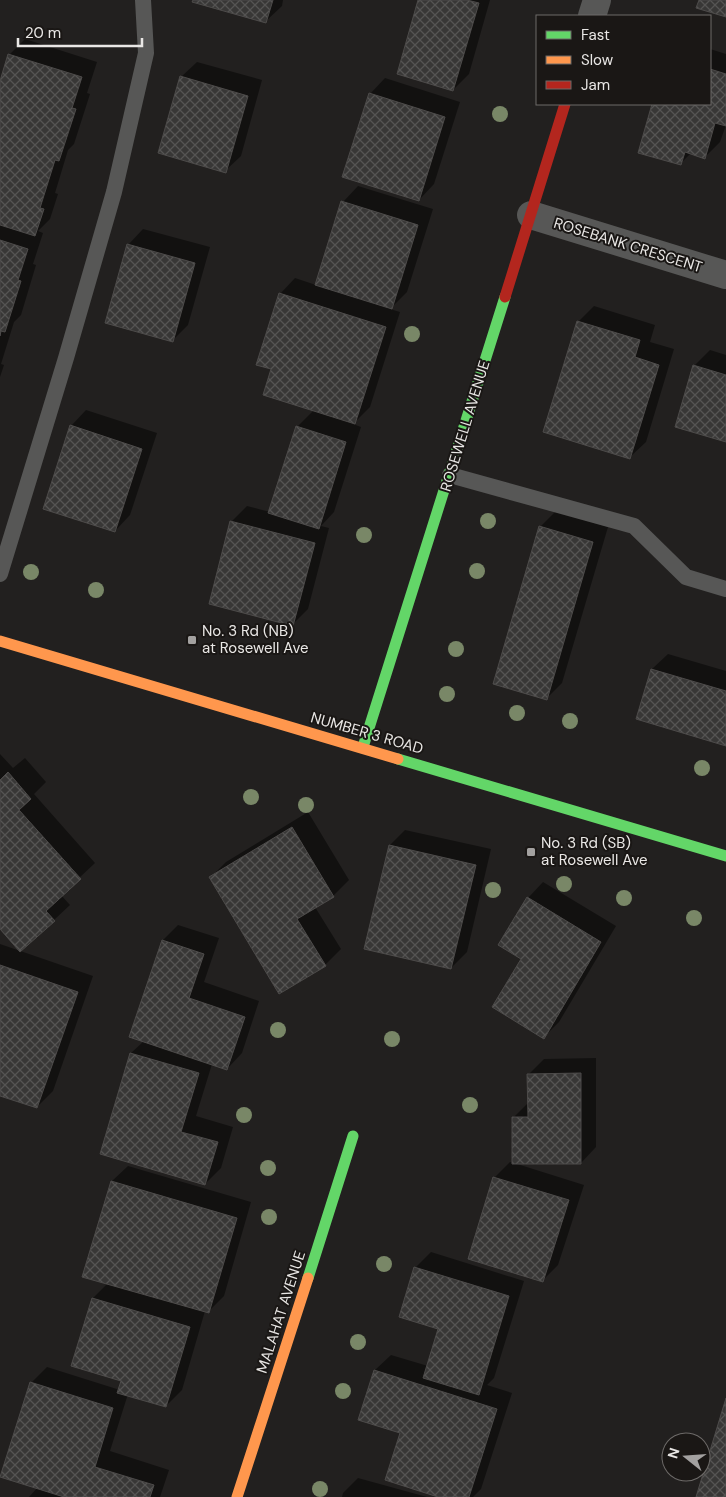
<svg xmlns="http://www.w3.org/2000/svg" width="726" height="1497" viewBox="0 0 726 1497" font-family="'DM Sans',sans-serif">
<style>
.shadow{fill:#0007}
.building{fill:url(#building-cross-hatch);stroke:#4d4b4a}
.lines{fill:none;stroke-linecap:round;stroke-linejoin:round}
.lane{stroke:#575756;stroke-width:16}
.street{stroke:#575756;stroke-width:28}
.fast{stroke:#63d668;stroke-width:11}
.slow{stroke:#ff974d;stroke-width:11}
.jam{stroke:#b3261e;stroke-width:11}
.tree{fill:#798767}
.poi-dot{fill:#a3a1a0;stroke:#1a1715;stroke-width:2}
.labels{text-anchor:middle;dominant-baseline:central;stroke-width:4;stroke-linejoin:round;paint-order:stroke}
.street-label{font-size:15px;fill:#e9e7e5;stroke:#1a1715}
.poi-label{font-size:15px;fill:#e9e7e5;stroke:#1a1715;text-anchor:start}
</style>
<defs>
<pattern id="building-cross-hatch" width="8" height="8" patternUnits="userSpaceOnUse" patternTransform="scale(1.25)"><rect width="8" height="8" fill="#383736"/><path d="M0 0l8 8M0 8l8-8" fill="none" stroke="#555453"/></pattern>
</defs>
<rect width="100%" height="100%" fill="#22201f"/>
<g class="shadow">
<polygon points="194,0 283,0 282,6 266,21"/>
<polygon points="420,0 490,0 469,74 453,90"/>
<polygon points="25,39 97,62 87,93 90,94 74,144 68,150 55,193 58,194 50,219 38,231 43,233 33,264 36,265 21,315 14,322 1,364 4,365 0,377 0,85 10,54"/>
<polygon points="710,49 726,54 726,125 720,142 705,157 691,153 680,164 639,152 653,104 710,104"/>
<polygon points="197,62 262,80 241,156 225,171 181,77"/>
<polygon points="385,78 460,102 434,184 419,200 370,94"/>
<polygon points="358,186 433,209 407,292 390,309 400,312 370,407 353,424 361,427 334,512 321,526 329,528 308,609 292,625 231,522 247,506 270,512 297,427 314,410 273,368 280,294 295,278 316,285 343,202"/>
<polygon points="143,229 210,247 188,325 173,340 128,245"/>
<polygon points="594,306 655,325 650,342 674,349 646,442 630,457 578,322"/>
<polygon points="710,350 726,355 726,441 694,366"/>
<polygon points="86,410 157,433 130,515 115,531 71,426"/>
<polygon points="556,511 608,527 562,683 546,699 540,527"/>
<polygon points="668,654 726,671 726,745 652,669"/>
<polygon points="0,754 13,768 25,758 46,782 34,794 95,863 61,895 70,905 54,920 0,928"/>
<polygon points="308,812 349,880 333,896 315,907 341,949 325,965 210,878 226,862"/>
<polygon points="405,830 491,849 467,952 451,968 390,845"/>
<polygon points="543,882 616,926 559,1022 544,1037 523,958 528,898"/>
<polygon points="178,925 219,938 204,982 259,1001 242,1053 227,1069 212,1064 196,1116 233,1127 221,1168 205,1184 131,1053 144,1041 163,940"/>
<polygon points="0,944 93,976 53,1091 37,1107 0,1094"/>
<polygon points="596,1058 596,1147 581,1163 514,1163 584,1185 558,1265 542,1281 494,1178 510,1162 513,1163 513,1118 529,1102 529,1074 544,1059"/>
<polygon points="128,1166 251,1202 224,1296 208,1312 205,1311 182,1390 166,1406 128,1394 110,1451 169,1470 160,1497 29,1497 38,1487 31,1383 47,1367 120,1390 123,1380 73,1365 93,1298 108,1283 84,1276 112,1181"/>
<polygon points="431,1252 524,1281 494,1378 487,1385 512,1393 481,1489 473,1497 442,1497 402,1432 360,1419 375,1370 391,1355 428,1366 439,1328 415,1268"/>
<polygon points="358,1478 427,1497 342,1497 343,1493"/>
</g>
<g class="building">
<polygon points="193,0 273,0 266,23 192,2"/>
<polygon points="418,0 467,0 479,3 453,91 397,74"/>
<polygon points="699,0 726,0 726,17 696,8"/>
<polygon points="8,54 82,77 72,108 76,109 59,161 55,160 40,208 44,209 35,236 0,225 0,81"/>
<polygon points="710,69 726,74 726,126 715,123 705,159 685,152 681,165 638,153 652,104 710,104"/>
<polygon points="180,76 248,96 226,173 158,153"/>
<polygon points="369,93 445,117 419,201 342,177"/>
<polygon points="341,201 418,225 392,309 315,285"/>
<polygon points="0,240 28,249 18,280 21,281 5,332 1,331 0,336"/>
<polygon points="127,244 195,263 173,342 105,323"/>
<polygon points="279,293 386,327 355,424 263,395 271,369 256,365"/>
<polygon points="577,321 640,340 635,357 659,365 630,459 543,432"/>
<polygon points="693,365 726,375 726,442 675,427"/>
<polygon points="70,425 142,449 115,532 43,509"/>
<polygon points="296,426 346,442 319,529 268,513"/>
<polygon points="230,521 315,543 293,626 209,604"/>
<polygon points="539,526 593,542 547,700 493,684"/>
<polygon points="651,669 726,691 726,746 636,719"/>
<polygon points="8,772 31,799 19,810 81,879 46,911 55,921 20,952 0,929 0,780"/>
<polygon points="292,827 334,897 297,919 326,966 279,994 209,877"/>
<polygon points="389,845 476,865 451,969 364,949"/>
<polygon points="527,897 601,942 544,1039 492,1007 521,959 498,945"/>
<polygon points="162,940 204,954 189,998 245,1017 227,1070 129,1037"/>
<polygon points="0,965 78,992 37,1108 0,1096"/>
<polygon points="130,1053 199,1073 181,1132 218,1142 205,1185 100,1154"/>
<polygon points="581,1073 581,1164 512,1164 512,1117 528,1117 527,1074"/>
<polygon points="493,1177 569,1200 543,1282 468,1259"/>
<polygon points="111,1181 237,1218 209,1313 82,1277"/>
<polygon points="414,1267 509,1296 479,1395 423,1378 438,1329 399,1317"/>
<polygon points="92,1298 190,1327 166,1407 117,1393 121,1381 71,1366"/>
<polygon points="374,1370 497,1409 469,1497 438,1497 385,1480 400,1433 358,1420"/>
<polygon points="30,1382 113,1408 95,1467 154,1485 150,1497 64,1497 0,1477"/>
<polygon points="726,1398 726,1497 696,1497"/>
</g>
<g class="lines">
<g class="lane">
<polyline points="450,475 634,526 686,577 726,589"/>
<polyline points="0,574 66,358 114,192 146,53 143,0"/>
</g>
<g class="street">
<polyline points="592,16 597,0"/>
<polyline points="531,215 726,275"/>
</g>
<g class="fast">
<polyline points="363,747 505,297"/>
<polyline points="398,759 726,856"/>
<polyline points="308,1278 353,1136"/>
</g>
<g class="slow">
<polyline points="0,641 398,759"/>
<polyline points="237,1497 308,1278"/>
</g>
<polyline class="jam" points="505,297 565,104"/>
</g>
<g class="tree">
<circle cx="500" cy="114" r="8"/>
<circle cx="412" cy="334" r="8"/>
<circle cx="488" cy="521" r="8"/>
<circle cx="364" cy="535" r="8"/>
<circle cx="477" cy="571" r="8"/>
<circle cx="31" cy="572" r="8"/>
<circle cx="96" cy="590" r="8"/>
<circle cx="456" cy="649" r="8"/>
<circle cx="447" cy="694" r="8"/>
<circle cx="517" cy="713" r="8"/>
<circle cx="570" cy="721" r="8"/>
<circle cx="702" cy="768" r="8"/>
<circle cx="251" cy="797" r="8"/>
<circle cx="306" cy="805" r="8"/>
<circle cx="564" cy="884" r="8"/>
<circle cx="493" cy="890" r="8"/>
<circle cx="624" cy="898" r="8"/>
<circle cx="694" cy="918" r="8"/>
<circle cx="278" cy="1030" r="8"/>
<circle cx="392" cy="1039" r="8"/>
<circle cx="470" cy="1105" r="8"/>
<circle cx="244" cy="1115" r="8"/>
<circle cx="268" cy="1168" r="8"/>
<circle cx="269" cy="1217" r="8"/>
<circle cx="384" cy="1264" r="8"/>
<circle cx="358" cy="1342" r="8"/>
<circle cx="343" cy="1391" r="8"/>
<circle cx="320" cy="1489" r="8"/>
</g>
<g class="poi-dot">
<rect x="187" y="635" width="10" height="10" rx="2.5"/>
<rect x="526" y="847" width="10" height="10" rx="2.5"/>
</g>
<g class="labels">
<g class="street-label">
<text transform="translate(628 245) rotate(17)">ROSEBANK CRESCENT</text>
<text transform="translate(465 426) rotate(-73)">ROSEWELL AVENUE</text>
<text transform="translate(367 733) rotate(16)">NUMBER 3 ROAD</text>
<text transform="translate(281 1312) rotate(-72)">MALAHAT AVENUE</text>
</g>
<g class="poi-label">
<text x="202" y="631">No. 3 Rd (NB)<tspan x="202" dy="17">at Rosewell Ave</tspan></text>
<text x="541" y="843">No. 3 Rd (SB)<tspan x="541" dy="17">at Rosewell Ave</tspan></text>
</g>
</g>
<rect x="536" y="15" width="175" height="90" fill="#1a1715" stroke="#6d6a68"/>
<rect x="546" y="31" width="25" height="8" fill="#63d668" stroke="#6d6a68"/>
<text x="581" y="40" font-size="15" fill="#e9e7e5">Fast</text>
<rect x="546" y="56" width="25" height="8" fill="#ff974d" stroke="#6d6a68"/>
<text x="581" y="65" font-size="15" fill="#e9e7e5">Slow</text>
<rect x="546" y="81" width="25" height="8" fill="#b3261e" stroke="#6d6a68"/>
<text x="581" y="90" font-size="15" fill="#e9e7e5">Jam</text>
<g transform="translate(686 1457) rotate(287)"><circle r="24" fill="#1a1715" stroke="#6d6a68"/>
<path d="M0-4L9 19L0 12L-9 19Z" fill="#a3a1a0"/>
<text y="-8" font-size="14" font-weight="bold" text-anchor="middle" fill="#e9e7e5">N</text>
</g>
<path d="M18 38v8h124v-8" fill="none" stroke="#e9e7e5" stroke-width="2.5"/>
<text x="25" y="38" font-size="15" fill="#e9e7e5" stroke="#1a1715" stroke-width="4" paint-order="stroke">20 m</text>
</svg>
